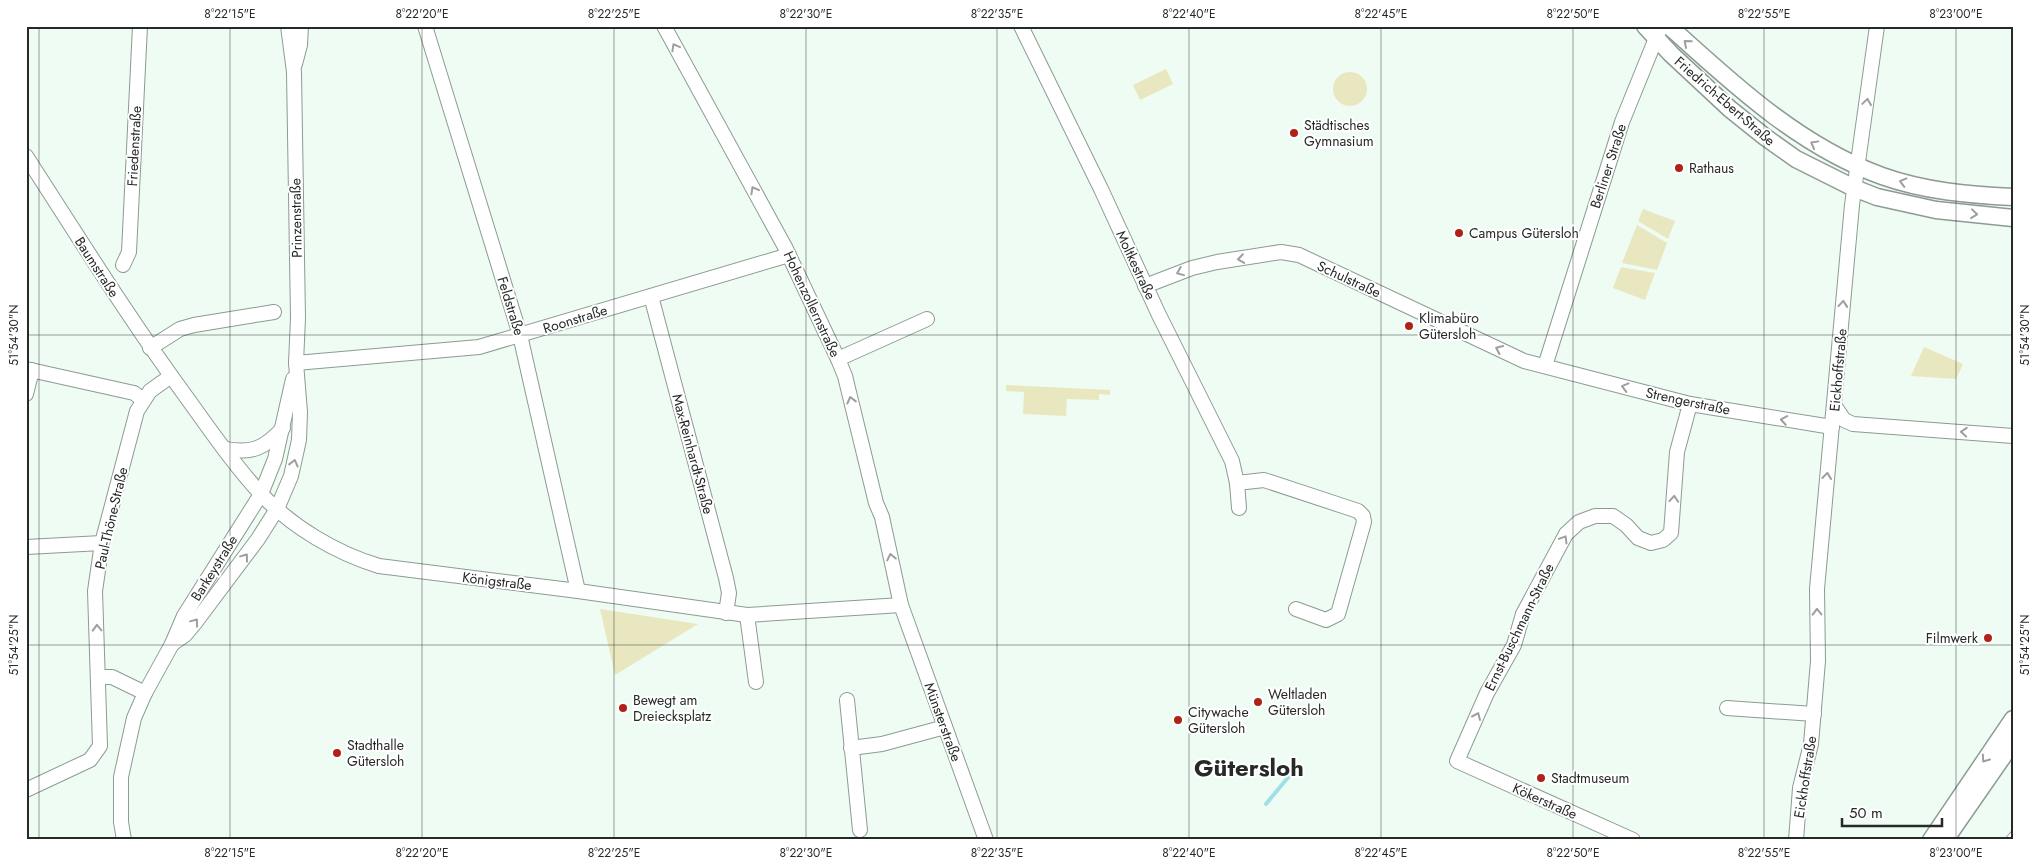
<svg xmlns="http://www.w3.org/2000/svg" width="2039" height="866" viewBox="0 0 2039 866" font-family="Jost,sans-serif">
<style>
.green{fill:#e9e7bf}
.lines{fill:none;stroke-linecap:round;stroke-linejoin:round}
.stream{stroke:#a1dfe6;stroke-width:4}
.minor-casing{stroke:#8e9a92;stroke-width:16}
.major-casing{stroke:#8e9a92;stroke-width:19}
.minor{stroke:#fff;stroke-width:14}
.major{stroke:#fff;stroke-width:16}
.rail-casing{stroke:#8b948e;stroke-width:5.5}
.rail{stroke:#fff;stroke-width:4;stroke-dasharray:11;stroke-linecap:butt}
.oneway{stroke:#9d9f9e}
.ticks{fill:none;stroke:#252a27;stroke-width:1;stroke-opacity:0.45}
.poi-dot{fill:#b12118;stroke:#fff;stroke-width:2}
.labels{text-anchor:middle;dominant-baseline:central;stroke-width:4;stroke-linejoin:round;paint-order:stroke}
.street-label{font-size:14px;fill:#252a27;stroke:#fff}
.poi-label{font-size:14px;fill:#252a27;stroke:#fff;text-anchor:start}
.town-label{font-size:24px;font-weight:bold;fill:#252a27;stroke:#fff}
.neatline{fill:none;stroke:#252a27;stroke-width:2}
.ticks-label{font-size:12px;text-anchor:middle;fill:#252a27}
</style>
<rect width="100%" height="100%" fill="#effcf3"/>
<g class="green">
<polygon points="1166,69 1173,84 1140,100 1133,85"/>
<circle cx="1350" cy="89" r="17"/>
<polygon points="1643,209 1675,221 1668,239 1638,221"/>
<polygon points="1637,225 1667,243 1657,270 1622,263"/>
<polygon points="1621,267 1655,273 1645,300 1613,288"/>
<polygon points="1924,347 1963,364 1956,379 1911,376"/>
<polygon points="1006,385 1110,390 1110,395 1099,394 1099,400 1067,399 1066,416 1023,414 1024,392 1006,391"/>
<polygon points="600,609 698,624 615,675"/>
</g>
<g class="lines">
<polyline class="stream" points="1266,804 1295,769"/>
<g class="minor-casing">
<g id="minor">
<polyline points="425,26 520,335 578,591"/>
<polyline points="664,26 785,247 838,359 845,376 876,503 882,517 901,605 986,840"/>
<polyline points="1021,26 1101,189 1159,315 1232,461 1237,483 1239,508"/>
<polyline points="295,64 300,45 301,26"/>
<path d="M26,156C79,238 130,320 187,398C211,431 234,465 261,494C292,527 336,553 379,566L578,591L747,615L901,605"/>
<polyline points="123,265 129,252 140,26"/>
<polyline points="1145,286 1192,268 1217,262 1281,252 1299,255 1524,361 1690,404 1832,427"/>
<polyline points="651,296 726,578 729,593 726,613"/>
<polyline points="150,348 180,329 194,325 274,312"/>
<polyline points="838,359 927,319"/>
<polyline points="296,363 479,347 789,255"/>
<polyline points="1545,366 1622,122 1661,26"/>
<polyline points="26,369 134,393 143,400"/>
<polyline points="26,394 32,370"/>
<polyline points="1834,405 1844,420 1853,424 2013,436"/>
<path d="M225,449C252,454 265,448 283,428"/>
<polyline points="1237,483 1264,480 1358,511 1363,516 1364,522 1338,614 1326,620 1296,609"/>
<polyline points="26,547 102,543"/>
<polyline points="747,615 756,682"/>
<polyline points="172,644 185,635 195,623 258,539 277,509 291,476 299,440 300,412 296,363 298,318 294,72 288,26"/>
<polyline points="99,677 112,677 145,693"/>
<polyline points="847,700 860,830"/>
<polyline points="1727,708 1814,714"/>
<polyline points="851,748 882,744 945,727"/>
<polyline points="26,790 90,760 100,746 95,591 102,543 137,411 150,391 171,376"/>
<polyline points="124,840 121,822 121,777 134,718 145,693 172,644 184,616 261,494 275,459 293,379"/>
<polyline points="1633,840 1457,761 1487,693 1514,645 1523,614 1566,534 1579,522 1595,516 1613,516 1626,525 1638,538 1651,543 1663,540 1671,533 1677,452 1690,404"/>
<polyline points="1796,840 1800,788 1811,744 1818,661 1817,589 1852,205 1877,26"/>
</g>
</g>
<g class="major-casing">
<g id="major">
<polyline points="1645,26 1671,54 1730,109 1765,137 1796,159 1854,188 1877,197 1936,210 2013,218"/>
<path d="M1669,26C1733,84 1799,146 1882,176C1924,191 1969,195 2013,197"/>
<polyline points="1931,840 2013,719"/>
<polyline points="1945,840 2013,742"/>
</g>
</g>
<use href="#minor" class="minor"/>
<use href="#major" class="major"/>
<g class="rail-casing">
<polyline id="rail" points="2007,840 2013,833"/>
</g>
<use href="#rail" class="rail"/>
</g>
<defs><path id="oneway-chevron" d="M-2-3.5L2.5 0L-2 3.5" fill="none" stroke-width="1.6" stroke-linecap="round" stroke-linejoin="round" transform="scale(1.25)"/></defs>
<g class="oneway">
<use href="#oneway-chevron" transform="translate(1687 43) rotate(-139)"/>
<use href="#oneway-chevron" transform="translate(675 47) rotate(-119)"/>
<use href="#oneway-chevron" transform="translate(1867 102) rotate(-82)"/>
<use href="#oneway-chevron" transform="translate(1814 144) rotate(-151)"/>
<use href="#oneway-chevron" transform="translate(1903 182) rotate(-165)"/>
<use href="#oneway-chevron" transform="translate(754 190) rotate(-119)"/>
<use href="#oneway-chevron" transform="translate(1974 214) rotate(6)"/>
<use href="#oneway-chevron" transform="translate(1241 259) rotate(171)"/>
<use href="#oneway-chevron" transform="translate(1180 272) rotate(158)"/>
<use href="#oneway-chevron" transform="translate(1843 304) rotate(-85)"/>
<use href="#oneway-chevron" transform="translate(1499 349) rotate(-155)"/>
<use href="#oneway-chevron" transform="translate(1625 387) rotate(-165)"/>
<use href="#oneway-chevron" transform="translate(851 400) rotate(-104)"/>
<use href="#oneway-chevron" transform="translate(1784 420) rotate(-170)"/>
<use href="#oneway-chevron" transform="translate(1964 432) rotate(-176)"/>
<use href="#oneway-chevron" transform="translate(294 463) rotate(-76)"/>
<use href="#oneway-chevron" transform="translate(1827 476) rotate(-84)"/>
<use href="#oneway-chevron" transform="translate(1674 499) rotate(-86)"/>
<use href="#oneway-chevron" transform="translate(1564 539) rotate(-59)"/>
<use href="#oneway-chevron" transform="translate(245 557) rotate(-53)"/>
<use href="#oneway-chevron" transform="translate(891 557) rotate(-102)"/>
<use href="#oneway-chevron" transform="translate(1817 612) rotate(-91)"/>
<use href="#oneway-chevron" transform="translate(195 622) rotate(-53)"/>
<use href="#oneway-chevron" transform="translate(97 628) rotate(-92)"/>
<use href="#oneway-chevron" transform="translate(1477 716) rotate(-66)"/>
<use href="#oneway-chevron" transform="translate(1985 759) rotate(125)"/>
</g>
<path class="ticks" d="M39,26V840M230,26V840M422,26V840M614,26V840M806,26V840M997,26V840M1189,26V840M1381,26V840M1573,26V840M1764,26V840M1956,26V840M26,335H2013M26,645H2013"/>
<g class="poi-dot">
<circle cx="1294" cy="133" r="5"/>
<circle cx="1679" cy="168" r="5"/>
<circle cx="1459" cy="233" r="5"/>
<circle cx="1409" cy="326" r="5"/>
<circle cx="1988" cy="638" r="5"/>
<circle cx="1258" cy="702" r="5"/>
<circle cx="623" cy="708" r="5"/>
<circle cx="1178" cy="720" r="5"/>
<circle cx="337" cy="753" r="5"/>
<circle cx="1541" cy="778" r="5"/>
</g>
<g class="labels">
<g class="street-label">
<text transform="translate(1725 101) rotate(41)">Friedrich-Ebert-Straße</text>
<text transform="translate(134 146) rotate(-87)">Friedenstraße</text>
<text transform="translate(1608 166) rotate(-72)">Berliner Straße</text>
<text transform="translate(296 218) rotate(-91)">Prinzenstraße</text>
<text transform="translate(1136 265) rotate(65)">Moltkestraße</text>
<text transform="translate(97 267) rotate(57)">Baumstraße</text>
<text transform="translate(1349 279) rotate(25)">Schulstraße</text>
<text transform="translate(812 304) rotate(65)">Hohenzollernstraße</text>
<text transform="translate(511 306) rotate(73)">Feldstraße</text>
<text transform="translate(575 319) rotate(-17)">Roonstraße</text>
<text transform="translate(1838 370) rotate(-85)">Eickhoffstraße</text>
<text transform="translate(1688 401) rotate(12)">Strengerstraße</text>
<text transform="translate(693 454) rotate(75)">Max-Reinhardt-Straße</text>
<text transform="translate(111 518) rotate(-77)">Paul-Thöne-Straße</text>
<text transform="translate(214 568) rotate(-58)">Barkeystraße</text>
<text transform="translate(497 581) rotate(7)">Königstraße</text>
<text transform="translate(1519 627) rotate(-64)">Ernst-Buschmann-Straße</text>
<text transform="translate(943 722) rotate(70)">Münsterstraße</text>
<text transform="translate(1805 777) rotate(-81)">Eickhoffstraße</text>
<text transform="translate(1545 801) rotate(24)">Kökerstraße</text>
</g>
<g class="poi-label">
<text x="1304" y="125">Städtisches<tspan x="1304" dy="16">Gymnasium</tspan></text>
<text x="1689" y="168">Rathaus</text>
<text x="1469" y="233">Campus Gütersloh</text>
<text x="1419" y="318">Klimabüro<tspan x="1419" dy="16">Gütersloh</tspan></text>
<text x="1978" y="638" text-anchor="end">Filmwerk</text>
<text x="1268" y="694">Weltladen<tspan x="1268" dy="16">Gütersloh</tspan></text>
<text x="633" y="700">Bewegt am<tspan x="633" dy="16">Dreiecksplatz</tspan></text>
<text x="1188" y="712">Citywache<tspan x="1188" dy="16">Gütersloh</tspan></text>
<text x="347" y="745">Stadthalle<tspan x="347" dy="16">Gütersloh</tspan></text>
<text x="1551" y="778">Stadtmuseum</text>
</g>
<g class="town-label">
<text x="1249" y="767">Gütersloh</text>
</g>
</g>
<rect width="2039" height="866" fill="none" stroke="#ffffff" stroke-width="55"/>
<path d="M1842 818v8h100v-8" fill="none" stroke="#252a27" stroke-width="2.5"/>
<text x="1849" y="818" font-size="15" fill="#252a27" stroke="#ffffff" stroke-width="4" paint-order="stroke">50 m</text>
<rect x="28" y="28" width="1984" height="810" class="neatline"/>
<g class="ticks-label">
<text x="230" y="18">8°22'15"E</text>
<text x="422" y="18">8°22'20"E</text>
<text x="614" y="18">8°22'25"E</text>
<text x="806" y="18">8°22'30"E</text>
<text x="997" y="18">8°22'35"E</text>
<text x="1189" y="18">8°22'40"E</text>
<text x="1381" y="18">8°22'45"E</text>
<text x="1573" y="18">8°22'50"E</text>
<text x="1764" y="18">8°22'55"E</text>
<text x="1956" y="18">8°23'00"E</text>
<text transform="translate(14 335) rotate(-90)" y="4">51°54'30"N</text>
<text transform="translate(2025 335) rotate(-90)" y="4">51°54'30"N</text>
<text transform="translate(14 645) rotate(-90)" y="4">51°54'25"N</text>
<text transform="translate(2025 645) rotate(-90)" y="4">51°54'25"N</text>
<text x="230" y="857">8°22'15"E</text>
<text x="422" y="857">8°22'20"E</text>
<text x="614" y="857">8°22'25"E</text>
<text x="806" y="857">8°22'30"E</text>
<text x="997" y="857">8°22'35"E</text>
<text x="1189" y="857">8°22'40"E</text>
<text x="1381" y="857">8°22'45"E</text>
<text x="1573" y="857">8°22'50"E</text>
<text x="1764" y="857">8°22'55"E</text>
<text x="1956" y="857">8°23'00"E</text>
</g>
</svg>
